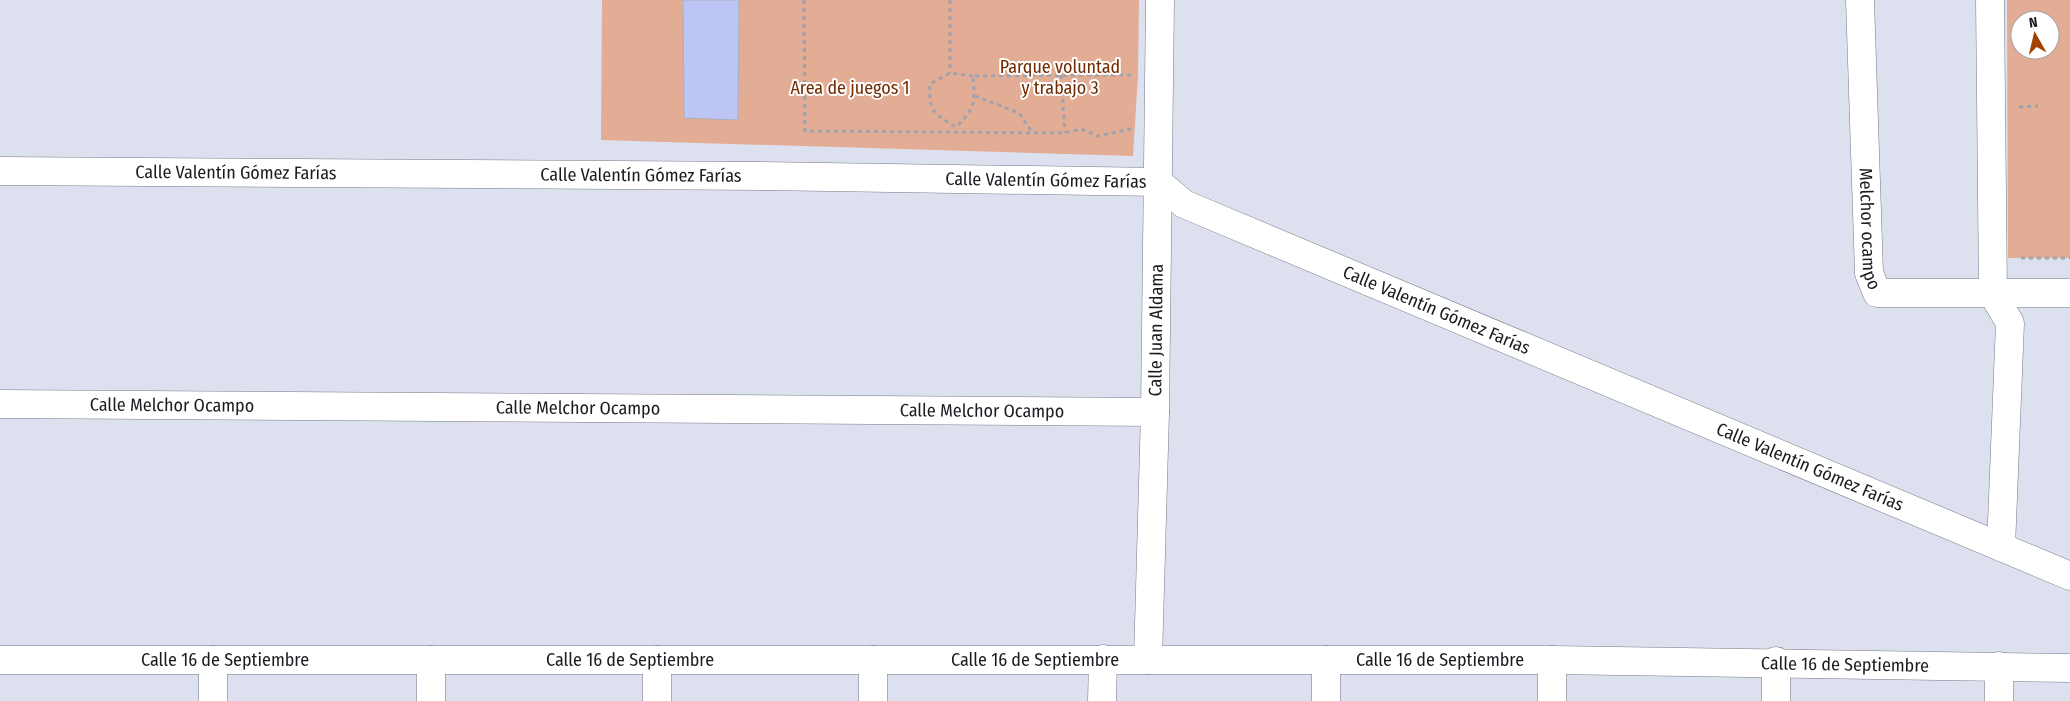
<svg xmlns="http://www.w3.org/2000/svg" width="2070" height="701" viewBox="0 0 2070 701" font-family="'Fira Sans Condensed',sans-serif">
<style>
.green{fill:#e3ac94;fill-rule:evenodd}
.building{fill:#bcc5f4;stroke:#acafbd}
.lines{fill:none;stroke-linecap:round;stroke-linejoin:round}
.minor-casing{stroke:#777a87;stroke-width:29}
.path{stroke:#a0a3ae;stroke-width:3;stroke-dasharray:4 4;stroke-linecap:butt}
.minor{stroke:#fff;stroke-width:28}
.labels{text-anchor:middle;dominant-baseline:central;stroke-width:4;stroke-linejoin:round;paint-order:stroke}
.park-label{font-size:18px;fill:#722a00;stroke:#fff}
.street-label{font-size:18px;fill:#1b1c21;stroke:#fff}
</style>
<rect width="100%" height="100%" fill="#dde1ef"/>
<g class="green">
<polygon points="602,0 1139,0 1138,75 1133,156 601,140"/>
<path d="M2007,0H2070V258H2008ZM2020,20H2050V50H2020Z"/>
</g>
<polygon class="building" points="683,0 739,0 738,120 684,118"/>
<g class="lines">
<g class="minor-casing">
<g id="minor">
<path id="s1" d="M1860,0L1869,273L1877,293H2070"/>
<polyline points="1990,0 1993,294 2010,323 2001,547"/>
<path id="s2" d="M0,171L760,176L1158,182L1184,204L2070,576"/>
<path id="s3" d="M0,404L1155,412"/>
<path id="s4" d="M0,660H1552L2070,668"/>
<path id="s5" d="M1148,660L1155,412L1160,0"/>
<polyline points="213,701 213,660"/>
<polyline points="431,701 431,660"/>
<polyline points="657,701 657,660"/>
<polyline points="873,701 873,660"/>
<polyline points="1102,701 1103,659"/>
<polyline points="1326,701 1326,660"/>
<polyline points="1552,701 1552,660"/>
<polyline points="1776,701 1776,661"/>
<polyline points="1999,701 1999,666"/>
</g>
</g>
<g class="path">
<polyline points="804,0 805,131 1065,133 1081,129 1098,136 1131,129"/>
<polyline points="950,0 950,73"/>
<polyline points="1061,75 1065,133"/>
<path d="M973,76L950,73L930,84C928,111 934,114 956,127C976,107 975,103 973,76L1132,75"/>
<polyline points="975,96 1019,113 1032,132"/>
<polyline points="2019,107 2038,106"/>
<polyline points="2021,258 2070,258"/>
</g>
<use href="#minor" class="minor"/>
</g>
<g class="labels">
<g class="park-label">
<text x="1060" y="67">Parque voluntad<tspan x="1060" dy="21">y trabajo 3</tspan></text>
<text x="850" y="88">Area de juegos 1</text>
</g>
<g class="street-label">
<text stroke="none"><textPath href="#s2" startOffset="236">Calle Valentín Gómez Farías</textPath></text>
<text stroke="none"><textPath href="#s2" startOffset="641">Calle Valentín Gómez Farías</textPath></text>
<text stroke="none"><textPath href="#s2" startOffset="1046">Calle Valentín Gómez Farías</textPath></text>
<text stroke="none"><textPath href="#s1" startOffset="229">Melchor ocampo</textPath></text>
<text stroke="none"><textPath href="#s2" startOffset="1466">Calle Valentín Gómez Farías</textPath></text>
<text stroke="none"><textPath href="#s5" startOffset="330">Calle Juan Aldama</textPath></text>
<text stroke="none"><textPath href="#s3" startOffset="172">Calle Melchor Ocampo</textPath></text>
<text stroke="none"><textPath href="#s3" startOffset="578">Calle Melchor Ocampo</textPath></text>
<text stroke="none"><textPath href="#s3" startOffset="982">Calle Melchor Ocampo</textPath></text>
<text stroke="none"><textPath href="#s2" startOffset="1871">Calle Valentín Gómez Farías</textPath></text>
<text stroke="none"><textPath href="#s4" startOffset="225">Calle 16 de Septiembre</textPath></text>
<text stroke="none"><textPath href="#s4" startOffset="630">Calle 16 de Septiembre</textPath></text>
<text stroke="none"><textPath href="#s4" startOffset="1035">Calle 16 de Septiembre</textPath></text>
<text stroke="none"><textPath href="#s4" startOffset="1440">Calle 16 de Septiembre</textPath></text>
<text stroke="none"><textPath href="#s4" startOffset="1845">Calle 16 de Septiembre</textPath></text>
</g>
</g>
<g transform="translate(2035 35) rotate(352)"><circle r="24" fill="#ffffff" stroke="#a4a4a6"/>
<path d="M0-4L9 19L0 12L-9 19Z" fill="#a44201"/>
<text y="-8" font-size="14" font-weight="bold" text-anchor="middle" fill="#1b1c21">N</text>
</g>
</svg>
